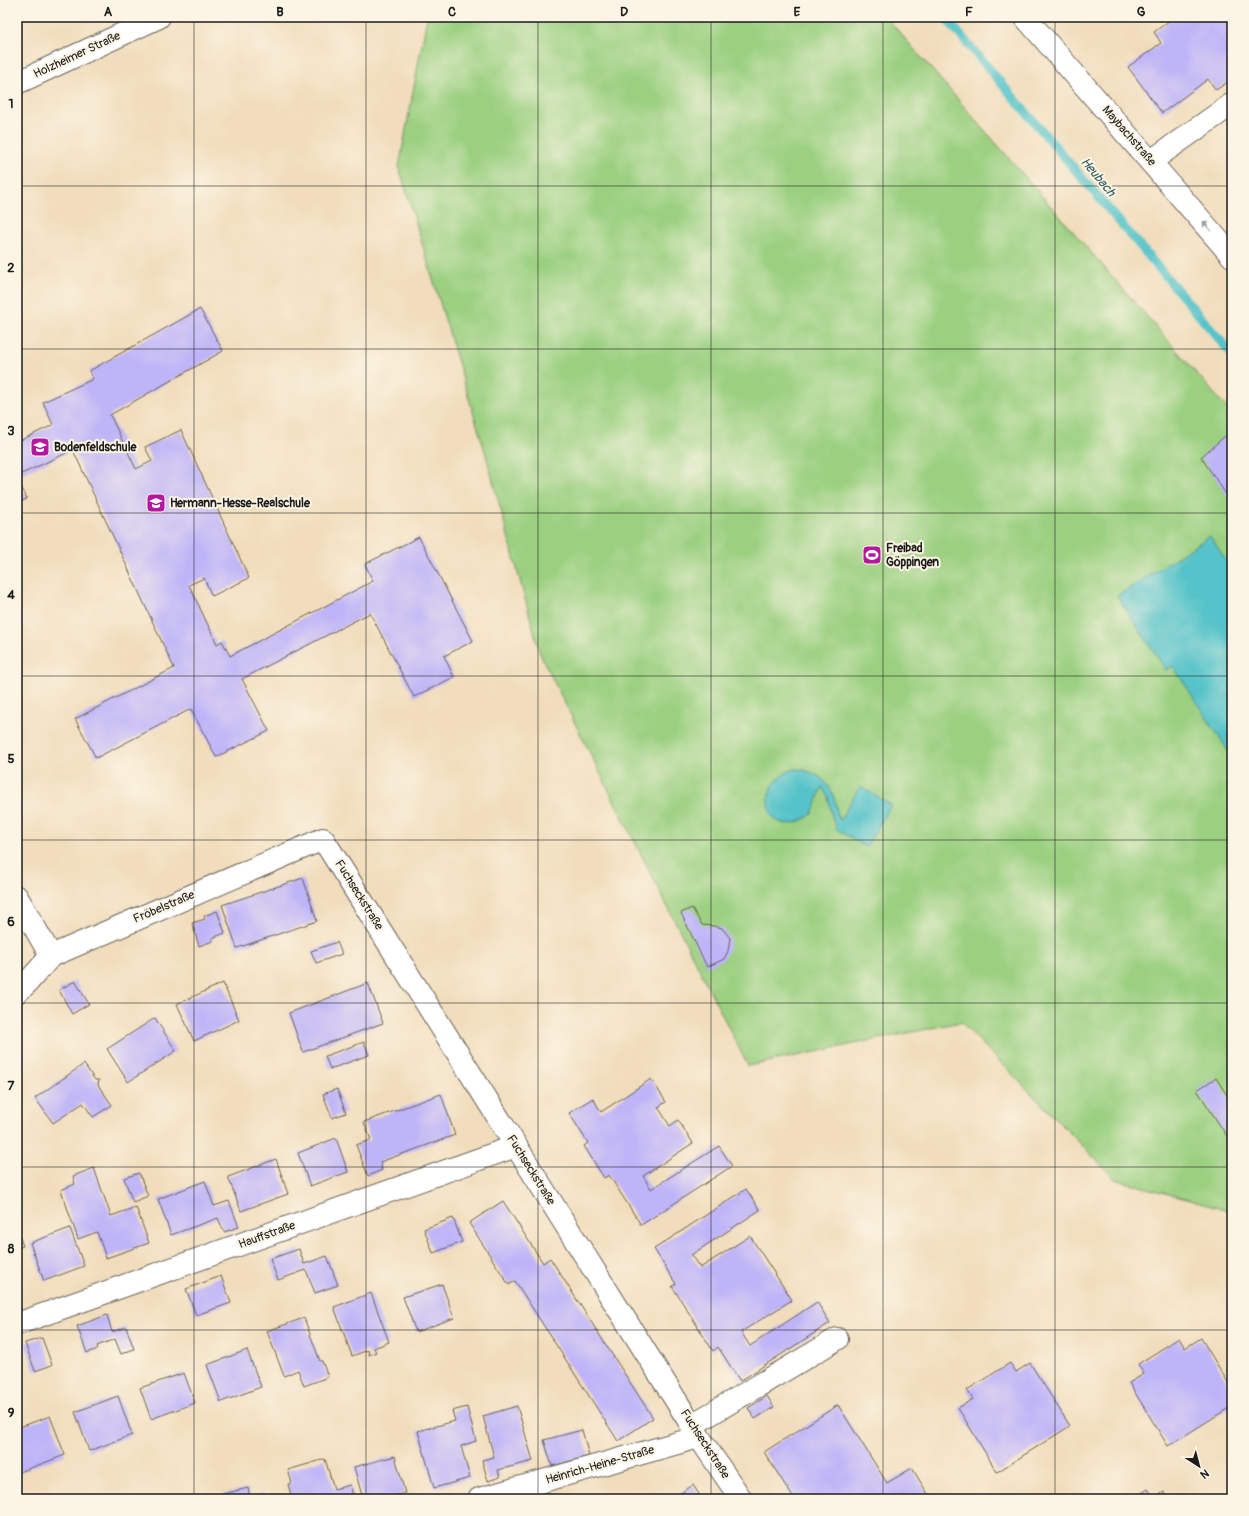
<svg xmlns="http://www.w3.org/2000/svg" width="1249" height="1516" viewBox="0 0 1249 1516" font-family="Pangolin,sans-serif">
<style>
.green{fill:#9bd081;stroke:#5c764e}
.water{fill:#55c3c9;stroke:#387072}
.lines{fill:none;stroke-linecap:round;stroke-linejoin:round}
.stream{stroke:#55c3c9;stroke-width:9}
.building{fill:#beb4f8}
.minor-casing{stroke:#676054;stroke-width:24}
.minor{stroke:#fff;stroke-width:22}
.oneway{stroke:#999}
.grid{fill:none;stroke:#1c1c1c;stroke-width:1;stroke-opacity:0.55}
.labels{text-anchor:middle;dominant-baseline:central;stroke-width:4;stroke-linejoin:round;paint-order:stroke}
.street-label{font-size:12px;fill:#1c1c1c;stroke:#fcf5e5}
.poi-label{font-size:12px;font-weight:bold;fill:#1c1c1c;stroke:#fcf5e5;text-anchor:start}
.water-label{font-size:13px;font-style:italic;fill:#335f61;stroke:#fcf5e5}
.neatline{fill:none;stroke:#1c1c1c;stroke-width:1.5}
.grid-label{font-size:13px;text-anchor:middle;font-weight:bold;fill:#1c1c1c}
</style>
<rect width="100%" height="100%" fill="#fcf5e5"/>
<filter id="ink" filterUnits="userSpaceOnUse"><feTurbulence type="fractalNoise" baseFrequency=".025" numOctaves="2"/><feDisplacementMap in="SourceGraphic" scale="8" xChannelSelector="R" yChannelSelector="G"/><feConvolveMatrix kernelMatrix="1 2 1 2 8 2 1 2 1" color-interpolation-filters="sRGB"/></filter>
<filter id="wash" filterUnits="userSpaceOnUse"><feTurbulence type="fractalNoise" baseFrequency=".012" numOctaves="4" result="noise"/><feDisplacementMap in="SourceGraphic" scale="16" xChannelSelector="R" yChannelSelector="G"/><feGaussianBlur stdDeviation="0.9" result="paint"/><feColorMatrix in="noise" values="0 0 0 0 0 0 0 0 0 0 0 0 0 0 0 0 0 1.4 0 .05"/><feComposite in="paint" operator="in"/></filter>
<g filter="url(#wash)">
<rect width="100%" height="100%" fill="#f1ddbc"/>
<polygon class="green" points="427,17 886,17 1232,414 1232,1212 1115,1179 961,1022 748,1066 540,654 486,455 399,167"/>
<g class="water">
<polygon points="1210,536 1232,569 1232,757 1173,666 1166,670 1117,596"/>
<path d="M794,769C817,770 831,782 836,805C837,810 836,815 840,820L860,786L891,805L866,847L835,828L836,825L833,820L828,797L822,787C818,795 817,806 812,813C810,816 805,819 802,820C767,838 751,786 794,769Z"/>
</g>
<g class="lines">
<polyline class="stream" points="945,17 1232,354"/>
</g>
<g id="blocks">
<g class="building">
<polygon points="1168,17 1232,17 1232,79 1216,90 1208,79 1162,113 1128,67 1161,43 1154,32 1170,20"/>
<polygon points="200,309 223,351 110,415 136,469 152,461 145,447 181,430 249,578 212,596 204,578 189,585 217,644 222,641 230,656 373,581 365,564 419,537 473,641 444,656 454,677 414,697 370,613 242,679 269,731 216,757 191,709 96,758 75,719 174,668 73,450 17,476 17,442 53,425 43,402 93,379 89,371"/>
<polygon points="1232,430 1232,503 1201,457"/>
<polygon points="17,478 27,499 17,503"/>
<polygon points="303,878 317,921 237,948 222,905"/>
<polygon points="692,908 702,925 714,926 722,928 730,938 728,951 724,959 707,967 681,913"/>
<polygon points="217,911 225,933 212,938 213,941 199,946 192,923 205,919 204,916"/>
<polygon points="337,942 342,954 316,963 311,951"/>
<polygon points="75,981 89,1004 72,1014 59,990"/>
<polygon points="223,983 239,1020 194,1041 177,1004"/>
<polygon points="368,983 383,1023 303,1052 289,1013"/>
<polygon points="155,1018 176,1051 128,1082 107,1049"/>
<polygon points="364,1042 369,1055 330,1069 325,1056"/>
<polygon points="84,1064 95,1080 99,1080 98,1085 112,1105 93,1117 83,1103 53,1123 35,1098"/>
<polygon points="1216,1078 1232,1103 1232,1144 1197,1090"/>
<polygon points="651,1079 666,1102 658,1107 670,1126 678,1120 693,1143 643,1176 651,1189 719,1146 732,1166 641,1225 609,1175 604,1178 584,1146 588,1143 569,1113 593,1098 601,1112"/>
<polygon points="337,1089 346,1113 332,1118 323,1094"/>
<polygon points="441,1094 455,1135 380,1162 382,1170 368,1176 356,1145 371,1140 364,1122"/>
<polygon points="336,1138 348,1172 310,1186 298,1153"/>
<polygon points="276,1159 288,1194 241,1211 228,1177"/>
<polygon points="94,1168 111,1216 136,1207 149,1243 106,1258 97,1232 78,1239 61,1190 75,1184 73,1176"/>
<polygon points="139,1173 148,1196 133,1202 124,1178"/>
<polygon points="205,1181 214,1206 229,1201 239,1227 224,1232 218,1218 171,1235 158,1199"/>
<polygon points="746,1189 760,1210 691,1255 700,1268 750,1236 792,1300 741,1332 750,1346 817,1302 830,1323 740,1381 718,1347 713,1351 672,1286 676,1284 654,1249"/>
<polygon points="503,1201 543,1263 550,1258 653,1418 618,1441 515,1281 509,1285 469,1223"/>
<polygon points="453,1218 462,1242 433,1253 424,1229"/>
<polygon points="70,1228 84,1266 44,1281 30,1243"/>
<polygon points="17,1230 23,1246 17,1248"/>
<polygon points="299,1249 304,1264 327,1256 338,1285 315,1293 306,1270 278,1280 270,1259"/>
<polygon points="221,1276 231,1303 196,1315 186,1289"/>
<polygon points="442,1284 454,1318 416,1332 403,1297"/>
<polygon points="371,1293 389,1342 374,1348 376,1352 369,1355 368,1350 352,1356 334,1307"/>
<polygon points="107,1315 112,1332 126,1327 134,1349 121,1354 115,1339 97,1346 98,1349 87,1353 77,1326"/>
<polygon points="304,1318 320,1361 322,1361 328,1377 304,1386 298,1370 284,1376 267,1331"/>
<polygon points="42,1338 52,1365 35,1371 25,1343"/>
<polygon points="1179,1338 1185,1348 1201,1338 1232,1389 1232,1406 1168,1446 1129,1383 1144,1374 1138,1364"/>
<polygon points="247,1350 261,1387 221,1402 207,1365"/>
<polygon points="1010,1363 1016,1372 1030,1363 1070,1426 997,1472 958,1408 973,1399 967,1390"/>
<polygon points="184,1373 195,1403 151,1419 140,1388"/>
<polygon points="118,1396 132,1435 89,1451 75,1412"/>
<polygon points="767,1396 774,1407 755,1419 748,1408"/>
<polygon points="838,1405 887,1483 912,1468 931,1499 794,1499 764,1452"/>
<polygon points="517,1406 533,1461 498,1470 500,1477 488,1481 482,1460 494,1457 483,1416"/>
<polygon points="467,1407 476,1441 461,1446 470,1478 434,1488 418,1431 455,1421 452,1411"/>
<polygon points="50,1416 65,1455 17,1473 17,1428"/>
<polygon points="582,1430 589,1456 552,1466 544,1440"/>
<polygon points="395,1456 405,1493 382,1499 363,1499 354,1467"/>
<polygon points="325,1459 334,1489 350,1485 354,1499 292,1499 288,1484 292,1483 288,1470"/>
<polygon points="693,1485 702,1499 672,1499"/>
<polygon points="248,1488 250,1497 264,1493 266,1499 224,1499 223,1494"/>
<polygon points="1148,1489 1154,1498 1164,1492 1168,1499 1132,1499"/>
</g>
</g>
</g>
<g filter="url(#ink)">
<use href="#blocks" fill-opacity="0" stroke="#676054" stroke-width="1"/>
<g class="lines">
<g class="minor-casing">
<g id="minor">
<polyline points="1025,17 1232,256"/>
<polyline points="17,83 159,17"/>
<polyline points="1151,161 1232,104"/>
<polyline points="17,897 51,956"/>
<polyline points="17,992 27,983 51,956 323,839 699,1437 741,1499"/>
<polyline points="17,1324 516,1146"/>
<polyline points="692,1425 837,1339"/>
<polyline points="479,1499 699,1437"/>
</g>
</g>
<use href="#minor" class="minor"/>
</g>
<defs><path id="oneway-shaft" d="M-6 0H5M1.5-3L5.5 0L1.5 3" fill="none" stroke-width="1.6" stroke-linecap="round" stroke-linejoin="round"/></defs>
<use class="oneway" href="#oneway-shaft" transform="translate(1207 226) rotate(-130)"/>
</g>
<path class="grid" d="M194,17V1499M366,17V1499M538,17V1499M711,17V1499M883,17V1499M1055,17V1499M17,186H1232M17,349H1232M17,513H1232M17,676H1232M17,840H1232M17,1003H1232M17,1167H1232M17,1330H1232"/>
<defs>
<g id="school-square" transform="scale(1)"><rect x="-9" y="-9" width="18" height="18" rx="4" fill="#b5179e" stroke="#fcf5e5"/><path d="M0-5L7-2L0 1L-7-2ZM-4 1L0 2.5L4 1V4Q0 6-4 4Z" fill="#fff"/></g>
<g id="stadium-square" transform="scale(1)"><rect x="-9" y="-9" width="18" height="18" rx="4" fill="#b5179e" stroke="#fcf5e5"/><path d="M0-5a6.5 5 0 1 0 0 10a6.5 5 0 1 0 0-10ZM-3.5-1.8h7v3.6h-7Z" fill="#fff"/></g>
</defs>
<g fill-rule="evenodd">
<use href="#school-square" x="40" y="447"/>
<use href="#school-square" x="156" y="503"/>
<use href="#stadium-square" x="872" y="555"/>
</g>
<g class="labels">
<g class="street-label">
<text transform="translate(77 55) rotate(-25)">Holzheimer Straße</text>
<text transform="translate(1129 136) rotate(49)">Maybachstraße</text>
<text transform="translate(359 895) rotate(58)">Fuchseckstraße</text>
<text transform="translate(164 907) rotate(-23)">Fröbelstraße</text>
<text transform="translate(531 1170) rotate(58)">Fuchseckstraße</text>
<text transform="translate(267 1235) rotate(-20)">Hauffstraße</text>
<text transform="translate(705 1444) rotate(57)">Fuchseckstraße</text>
<text transform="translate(600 1465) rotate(-16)">Heinrich-Heine-Straße</text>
</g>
<g class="poi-label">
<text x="54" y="447">Bodenfeldschule</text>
<text x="170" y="503">Hermann-Hesse-Realschule</text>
<text x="886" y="548">Freibad<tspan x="886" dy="14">Göppingen</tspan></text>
</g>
<g class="water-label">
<text transform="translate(1098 177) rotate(50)">Heubach</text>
</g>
</g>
<rect width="1249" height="1516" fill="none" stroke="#fcf5e5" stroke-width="44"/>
<g transform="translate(1199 1466) rotate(144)" stroke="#fcf5e5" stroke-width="3" paint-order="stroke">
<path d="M0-3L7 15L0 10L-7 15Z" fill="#1c1c1c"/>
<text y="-6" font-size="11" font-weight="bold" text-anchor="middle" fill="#1c1c1c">N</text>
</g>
<rect x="22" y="22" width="1205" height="1472" class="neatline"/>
<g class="grid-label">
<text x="108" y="16">A</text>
<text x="280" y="16">B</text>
<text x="452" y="16">C</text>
<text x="624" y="16">D</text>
<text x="797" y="16">E</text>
<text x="969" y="16">F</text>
<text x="1141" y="16">G</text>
<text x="11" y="108">1</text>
<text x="11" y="272">2</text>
<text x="11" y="435">3</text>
<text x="11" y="599">4</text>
<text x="11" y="763">5</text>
<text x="11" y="926">6</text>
<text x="11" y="1090">7</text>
<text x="11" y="1253">8</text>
<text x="11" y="1417">9</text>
</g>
</svg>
